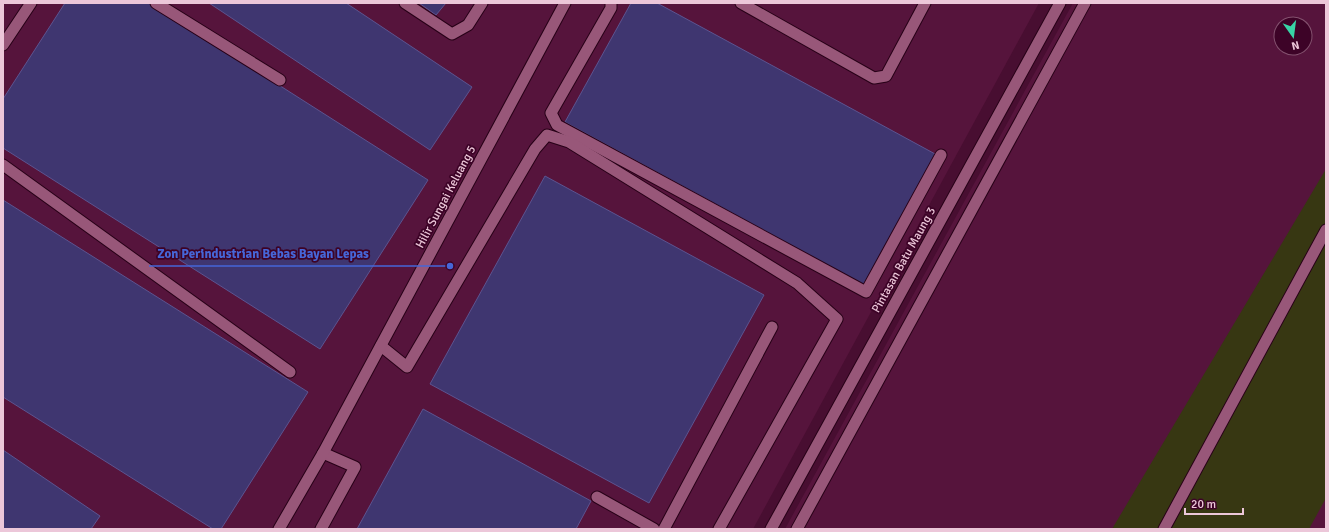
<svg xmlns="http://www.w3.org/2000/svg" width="1329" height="532" viewBox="0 0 1329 532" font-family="Signika,sans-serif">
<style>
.built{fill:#56143c;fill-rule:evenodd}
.green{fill:#373712}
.building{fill:#3f3670;stroke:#5c5490}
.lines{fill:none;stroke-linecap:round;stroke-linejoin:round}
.service-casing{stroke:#270017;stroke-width:13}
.minor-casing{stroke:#270017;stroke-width:13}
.tertiary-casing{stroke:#270017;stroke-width:13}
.service{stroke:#985779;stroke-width:11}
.minor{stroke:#985779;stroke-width:11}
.tertiary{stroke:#985779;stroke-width:11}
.labels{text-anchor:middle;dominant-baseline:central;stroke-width:3.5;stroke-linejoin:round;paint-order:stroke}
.street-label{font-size:12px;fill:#ecc7d9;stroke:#3d0327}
.leader{fill:none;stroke:#4666d8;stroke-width:1.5}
.callout-dot{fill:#4666d8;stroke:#3d0327;stroke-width:1.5}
.callout-label{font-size:13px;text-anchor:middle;font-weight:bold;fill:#4666d8;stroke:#3d0327;stroke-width:3.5;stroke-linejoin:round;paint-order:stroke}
</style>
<rect width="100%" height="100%" fill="#480e31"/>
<g class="built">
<polygon points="3,3 1039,3 753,529 3,529"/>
<path d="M1073,3H1326V529H785ZM1281,24H1305V48H1281Z"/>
</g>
<polygon class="green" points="1326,169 1326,498 1309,529 1112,529"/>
<g class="building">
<polygon points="65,3 150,3 428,180 320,349 3,148 3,99"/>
<polygon points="209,3 346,3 472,87 430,150"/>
<polygon points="419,3 446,3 436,15"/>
<polygon points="631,3 657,3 937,155 864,285 565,122"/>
<polygon points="545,176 764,295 649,503 430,384"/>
<polygon points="3,200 308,392 221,529 213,529 3,397"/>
<polygon points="423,409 591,501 576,529 357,529"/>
<polygon points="3,450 100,516 91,529 3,529"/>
</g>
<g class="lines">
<g class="service-casing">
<g id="service">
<polyline points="156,3 280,80"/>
<polyline points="405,3 452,34 468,25 482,3"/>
<polyline points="611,3 611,8 551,113 557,125 866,292 941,155"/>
<polyline points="741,3 874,78 886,76 925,3"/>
<polyline points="3,45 31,3"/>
<polyline points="3,165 290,372"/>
<polyline points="381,346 407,367 535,149 547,135 569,142 797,283 837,319 719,529"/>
<polyline points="597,497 654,529"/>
<polyline points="321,529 355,467 323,453"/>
<polyline points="664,529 772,327"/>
<polyline points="797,529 1085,3"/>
<polyline points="1164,529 1326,230"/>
</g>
</g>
<g class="minor-casing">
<polyline id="minor" points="279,529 323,453 565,3"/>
</g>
<g class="tertiary-casing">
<polyline id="tertiary" points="771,529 1060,3"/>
</g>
<use href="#service" class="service"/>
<use href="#minor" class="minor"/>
<use href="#tertiary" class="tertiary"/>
</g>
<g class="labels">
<g class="street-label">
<text transform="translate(446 197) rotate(-62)">Hilir Sungai Keluang 5</text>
<text transform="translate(904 260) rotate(-61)">Pintasan Batu Maung 3</text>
</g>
</g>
<path class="leader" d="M450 266L377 266H149"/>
<circle class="callout-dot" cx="450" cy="266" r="4"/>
<g class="callout-label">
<text x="263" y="258">Zon Perindustrian Bebas Bayan Lepas</text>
</g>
<rect width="1329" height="532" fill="none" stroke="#ecc7d9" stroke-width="8"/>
<g transform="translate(1293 36) rotate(166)"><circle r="19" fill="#3d0327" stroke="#83516e"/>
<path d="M0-3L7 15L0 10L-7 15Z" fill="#38d4a6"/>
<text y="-6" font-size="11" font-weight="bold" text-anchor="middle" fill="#ecc7d9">N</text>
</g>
<path d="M1185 508v6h58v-6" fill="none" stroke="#ecc7d9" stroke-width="2"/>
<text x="1191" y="508" font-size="12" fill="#ecc7d9" stroke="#3d0327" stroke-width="3" paint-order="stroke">20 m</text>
</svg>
